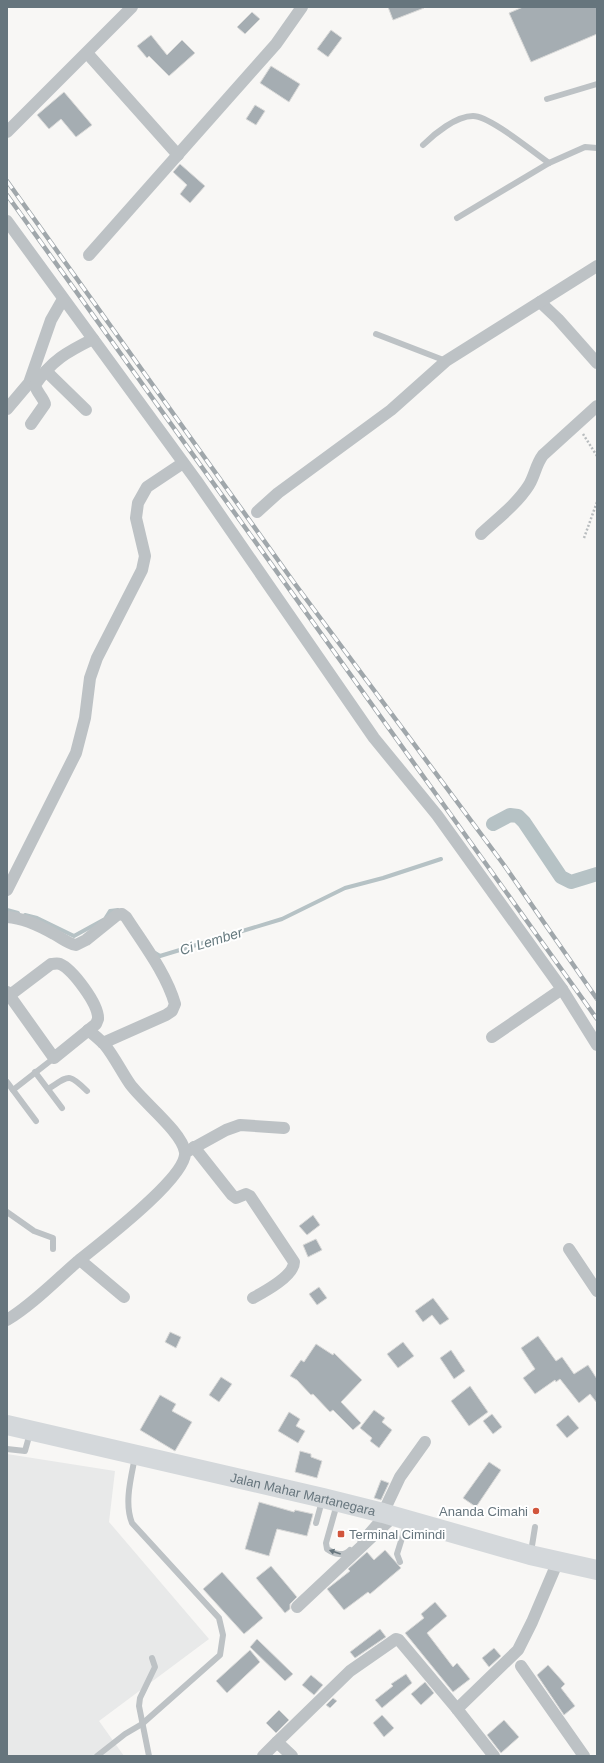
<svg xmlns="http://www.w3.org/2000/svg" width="604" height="1763" viewBox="0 0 604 1763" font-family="Helvetica,sans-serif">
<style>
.built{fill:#e8e9e9}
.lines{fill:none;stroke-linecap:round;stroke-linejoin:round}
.stream{stroke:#b6c2c5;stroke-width:4}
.canal{stroke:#b6c2c5;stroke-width:14}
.building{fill:#a5adb2;stroke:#d9d9d8}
.path{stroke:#b8bcbe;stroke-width:2.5;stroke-dasharray:2 2;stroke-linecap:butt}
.service{stroke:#bdc2c5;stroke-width:6}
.minor{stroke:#bdc2c5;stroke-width:12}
.primary{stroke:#d4d8db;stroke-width:20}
.rail-casing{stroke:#a0a7ab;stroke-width:4.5}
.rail{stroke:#fff;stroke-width:3;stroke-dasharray:9;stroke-linecap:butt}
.oneway{fill:#66757d}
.poi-dot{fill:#d1553c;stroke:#fff;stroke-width:1.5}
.labels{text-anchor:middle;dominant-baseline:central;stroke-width:4;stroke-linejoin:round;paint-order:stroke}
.street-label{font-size:13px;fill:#66757d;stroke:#fff}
.poi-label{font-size:13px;fill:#66757d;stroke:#fff;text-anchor:end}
.water-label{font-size:14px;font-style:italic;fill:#667a7f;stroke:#fff}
</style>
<rect width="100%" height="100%" fill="#f8f7f5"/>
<polygon class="built" points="7,1454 115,1471 109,1522 209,1639 99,1721 124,1756 7,1756"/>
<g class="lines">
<g class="stream">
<polyline points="7,910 18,913"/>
<polyline points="25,915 37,918 74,936 105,919 110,911 118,910"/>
<polyline points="155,953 160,956 282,919 345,888 383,878 441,859"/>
</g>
<polyline class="canal" points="493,824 510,815 518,816 524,822 561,877 571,882 597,874"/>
</g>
<g class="building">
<polygon points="388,7 424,7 424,8 393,20"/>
<polygon points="523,7 597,7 597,34 531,62 509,13"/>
<polygon points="252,12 260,19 245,34 237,27"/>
<polygon points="331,30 342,38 328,57 317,49"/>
<polygon points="151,35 167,55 182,40 195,53 169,76 149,56 147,58 137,46"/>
<polygon points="271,66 300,84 289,102 260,83"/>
<polygon points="64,92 92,125 76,137 61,119 49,129 37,115"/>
<polygon points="255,105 265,111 256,125 246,119"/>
<polygon points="180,164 205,186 190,203 180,194 187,185 173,172"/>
<polygon points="313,1215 320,1225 307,1235 299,1226"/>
<polygon points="316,1239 322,1250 308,1257 303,1245"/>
<polygon points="319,1287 327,1298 317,1305 309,1294"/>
<polygon points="433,1298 449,1319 440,1325 432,1315 423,1322 415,1311"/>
<polygon points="170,1332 181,1337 176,1348 165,1342"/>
<polygon points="538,1336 556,1361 562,1357 574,1374 588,1365 597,1379 597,1403 590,1394 579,1403 560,1379 556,1382 555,1380 535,1394 523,1378 535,1369 521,1348"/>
<polygon points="403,1342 414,1356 398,1368 387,1354"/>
<polygon points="316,1344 333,1355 334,1353 362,1380 341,1402 361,1423 353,1430 333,1410 330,1412 313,1394 311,1395 297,1380 290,1376 301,1360 304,1362"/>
<polygon points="451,1350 465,1371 454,1379 440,1358"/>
<polygon points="221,1377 232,1384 219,1402 209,1395"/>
<polygon points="470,1386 488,1412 469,1426 451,1401"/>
<polygon points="160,1395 176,1404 172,1411 192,1422 175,1451 140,1430"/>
<polygon points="374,1410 385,1418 382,1422 392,1430 379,1448 370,1441 372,1438 360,1428"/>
<polygon points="289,1412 300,1419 296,1426 305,1431 298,1443 278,1431"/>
<polygon points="492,1414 502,1427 493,1434 483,1421"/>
<polygon points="568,1415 579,1428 567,1438 556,1425"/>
<polygon points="300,1451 311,1454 311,1457 322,1461 317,1478 295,1472"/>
<polygon points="489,1462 501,1470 476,1507 463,1498"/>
<polygon points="381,1480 389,1483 381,1500 374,1498"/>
<polygon points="259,1502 294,1512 295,1510 313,1514 307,1536 277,1529 269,1556 245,1549"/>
<polygon points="385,1550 401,1568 370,1594 368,1592 344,1610 327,1589 350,1571 348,1569 367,1552 374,1560"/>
<polygon points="271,1566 297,1597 290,1604 290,1609 285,1613 256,1578"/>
<polygon points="222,1572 263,1618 244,1634 203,1589"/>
<polygon points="435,1602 447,1616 427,1633 453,1667 457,1663 470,1679 453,1692 405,1633 424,1618 421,1614"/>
<polygon points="380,1629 386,1637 355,1658 350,1652"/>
<polygon points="257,1639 293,1674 285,1681 250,1647"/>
<polygon points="494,1648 501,1656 489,1667 482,1658"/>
<polygon points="250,1650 260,1662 227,1693 216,1681"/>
<polygon points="548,1665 565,1684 561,1688 575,1706 564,1715 537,1675"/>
<polygon points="406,1674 412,1683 382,1708 375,1700 393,1686 391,1684"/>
<polygon points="311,1675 323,1685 314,1695 302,1685"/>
<polygon points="425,1682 434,1693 421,1705 411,1694"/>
<polygon points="333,1698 337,1701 330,1708 326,1705"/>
<polygon points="279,1710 289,1720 276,1733 266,1723"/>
<polygon points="382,1715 394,1728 384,1737 373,1723"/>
<polygon points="504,1720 519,1737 501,1753 487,1735"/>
</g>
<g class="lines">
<g class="path">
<polyline points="583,434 597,456"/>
<polyline points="584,538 597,502"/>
</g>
<g class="service">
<polyline points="547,99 597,84"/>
<path d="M423,145C434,134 456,116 473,116C490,116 533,152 549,163"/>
<polyline points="457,218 549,163 585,147 597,148"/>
<polyline points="376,334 446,361"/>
<polyline points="35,1072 62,1108"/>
<polyline points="7,1082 36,1121"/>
<path d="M48,1089C69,1076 68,1072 87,1091"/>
<polyline points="13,1090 54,1058"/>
<polyline points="7,1212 34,1231 53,1238 53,1249"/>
<polyline points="7,1449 25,1451 30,1433"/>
<path d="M337,1504L326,1543L327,1549C334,1554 344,1557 350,1550"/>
<polyline points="316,1523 322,1501"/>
<polyline points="360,1540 381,1516"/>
<polyline points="531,1552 535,1527"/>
<polyline points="400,1562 397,1554 407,1522"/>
<path d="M97,1756L125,1734L142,1724L220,1655L223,1635L219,1618L132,1523C124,1503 131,1478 135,1457"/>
<polyline points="149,1756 139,1706 140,1698 155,1667 152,1658"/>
</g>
<g class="minor">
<polyline points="87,53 178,155"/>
<polyline points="7,132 132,7"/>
<polyline points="7,221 196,480 374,738 437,815 562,989 597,1045"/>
<polyline points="89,255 276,44 302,7"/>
<polyline points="540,302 558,319 597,363"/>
<polyline points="46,371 86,410"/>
<polyline points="7,409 29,383 51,320 63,299"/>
<path d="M31,424L45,404C43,397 37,393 35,385C52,360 67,352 93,339"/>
<polyline points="257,512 278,493 391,410 446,361 597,266"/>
<path d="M481,534C497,519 517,504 529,485C535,475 536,464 543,455L597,406"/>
<polyline points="7,890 76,753 85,718 90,678 97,658 142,570 145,556 136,518 138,503 147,487 183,463"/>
<path d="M7,917C23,918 40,926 54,934C62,938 67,943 76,945L86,940L117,915L122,914L126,917C144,945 166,973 175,1004L172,1011L166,1015L103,1043"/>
<path d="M7,992L54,1058L96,1024C96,1024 98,1019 98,1019C99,1004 72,969 60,964C57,963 54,964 51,964L10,995"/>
<polyline points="492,1037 562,989"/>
<path d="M194,1147L232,1195L236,1198L246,1194L250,1196L294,1262C294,1276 264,1292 253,1298"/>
<polyline points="188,1151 226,1130 240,1125 284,1128"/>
<polyline points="569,1249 597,1291"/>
<polyline points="80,1260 124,1297"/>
<path d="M7,1320C33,1304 54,1282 77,1262C98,1245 188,1177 185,1152C182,1132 143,1102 130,1084C121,1071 114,1056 104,1044C99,1039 93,1034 88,1030"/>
<polyline points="383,1513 400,1477 425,1442"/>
<polyline points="297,1607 394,1516"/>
<polyline points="521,1666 584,1756"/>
<polyline points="457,1709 518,1650 532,1622 558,1561"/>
<polyline points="263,1756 277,1742"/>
<polyline points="292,1756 277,1742 350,1671 396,1639 399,1640 457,1709 494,1756"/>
</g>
<path class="primary" id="s1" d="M7,1425L323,1498L383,1513L530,1555L597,1570"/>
<g class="rail-casing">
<g id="rail">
<polyline points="7,181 295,584 504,865 597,999"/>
<polyline points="7,195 597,1019"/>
</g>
</g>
<use href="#rail" class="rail"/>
</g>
<defs><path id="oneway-solid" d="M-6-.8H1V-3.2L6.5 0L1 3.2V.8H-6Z"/></defs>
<use class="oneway" href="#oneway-solid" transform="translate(335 1552) rotate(-161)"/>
<g class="poi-dot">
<circle cx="536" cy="1511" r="4"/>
<rect x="337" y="1530" width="8" height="8" rx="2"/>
</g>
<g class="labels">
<g class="street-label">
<text stroke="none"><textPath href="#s1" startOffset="304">Jalan Mahar Martanegara</textPath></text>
</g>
<g class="poi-label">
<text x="528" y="1511">Ananda Cimahi</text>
<text x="349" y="1534" text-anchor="start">Terminal Cimindi</text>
</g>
<g class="water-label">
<text transform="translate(211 941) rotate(-17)">Ci Lember</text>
</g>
</g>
<rect width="604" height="1763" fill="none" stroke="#66757d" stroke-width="16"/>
</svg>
